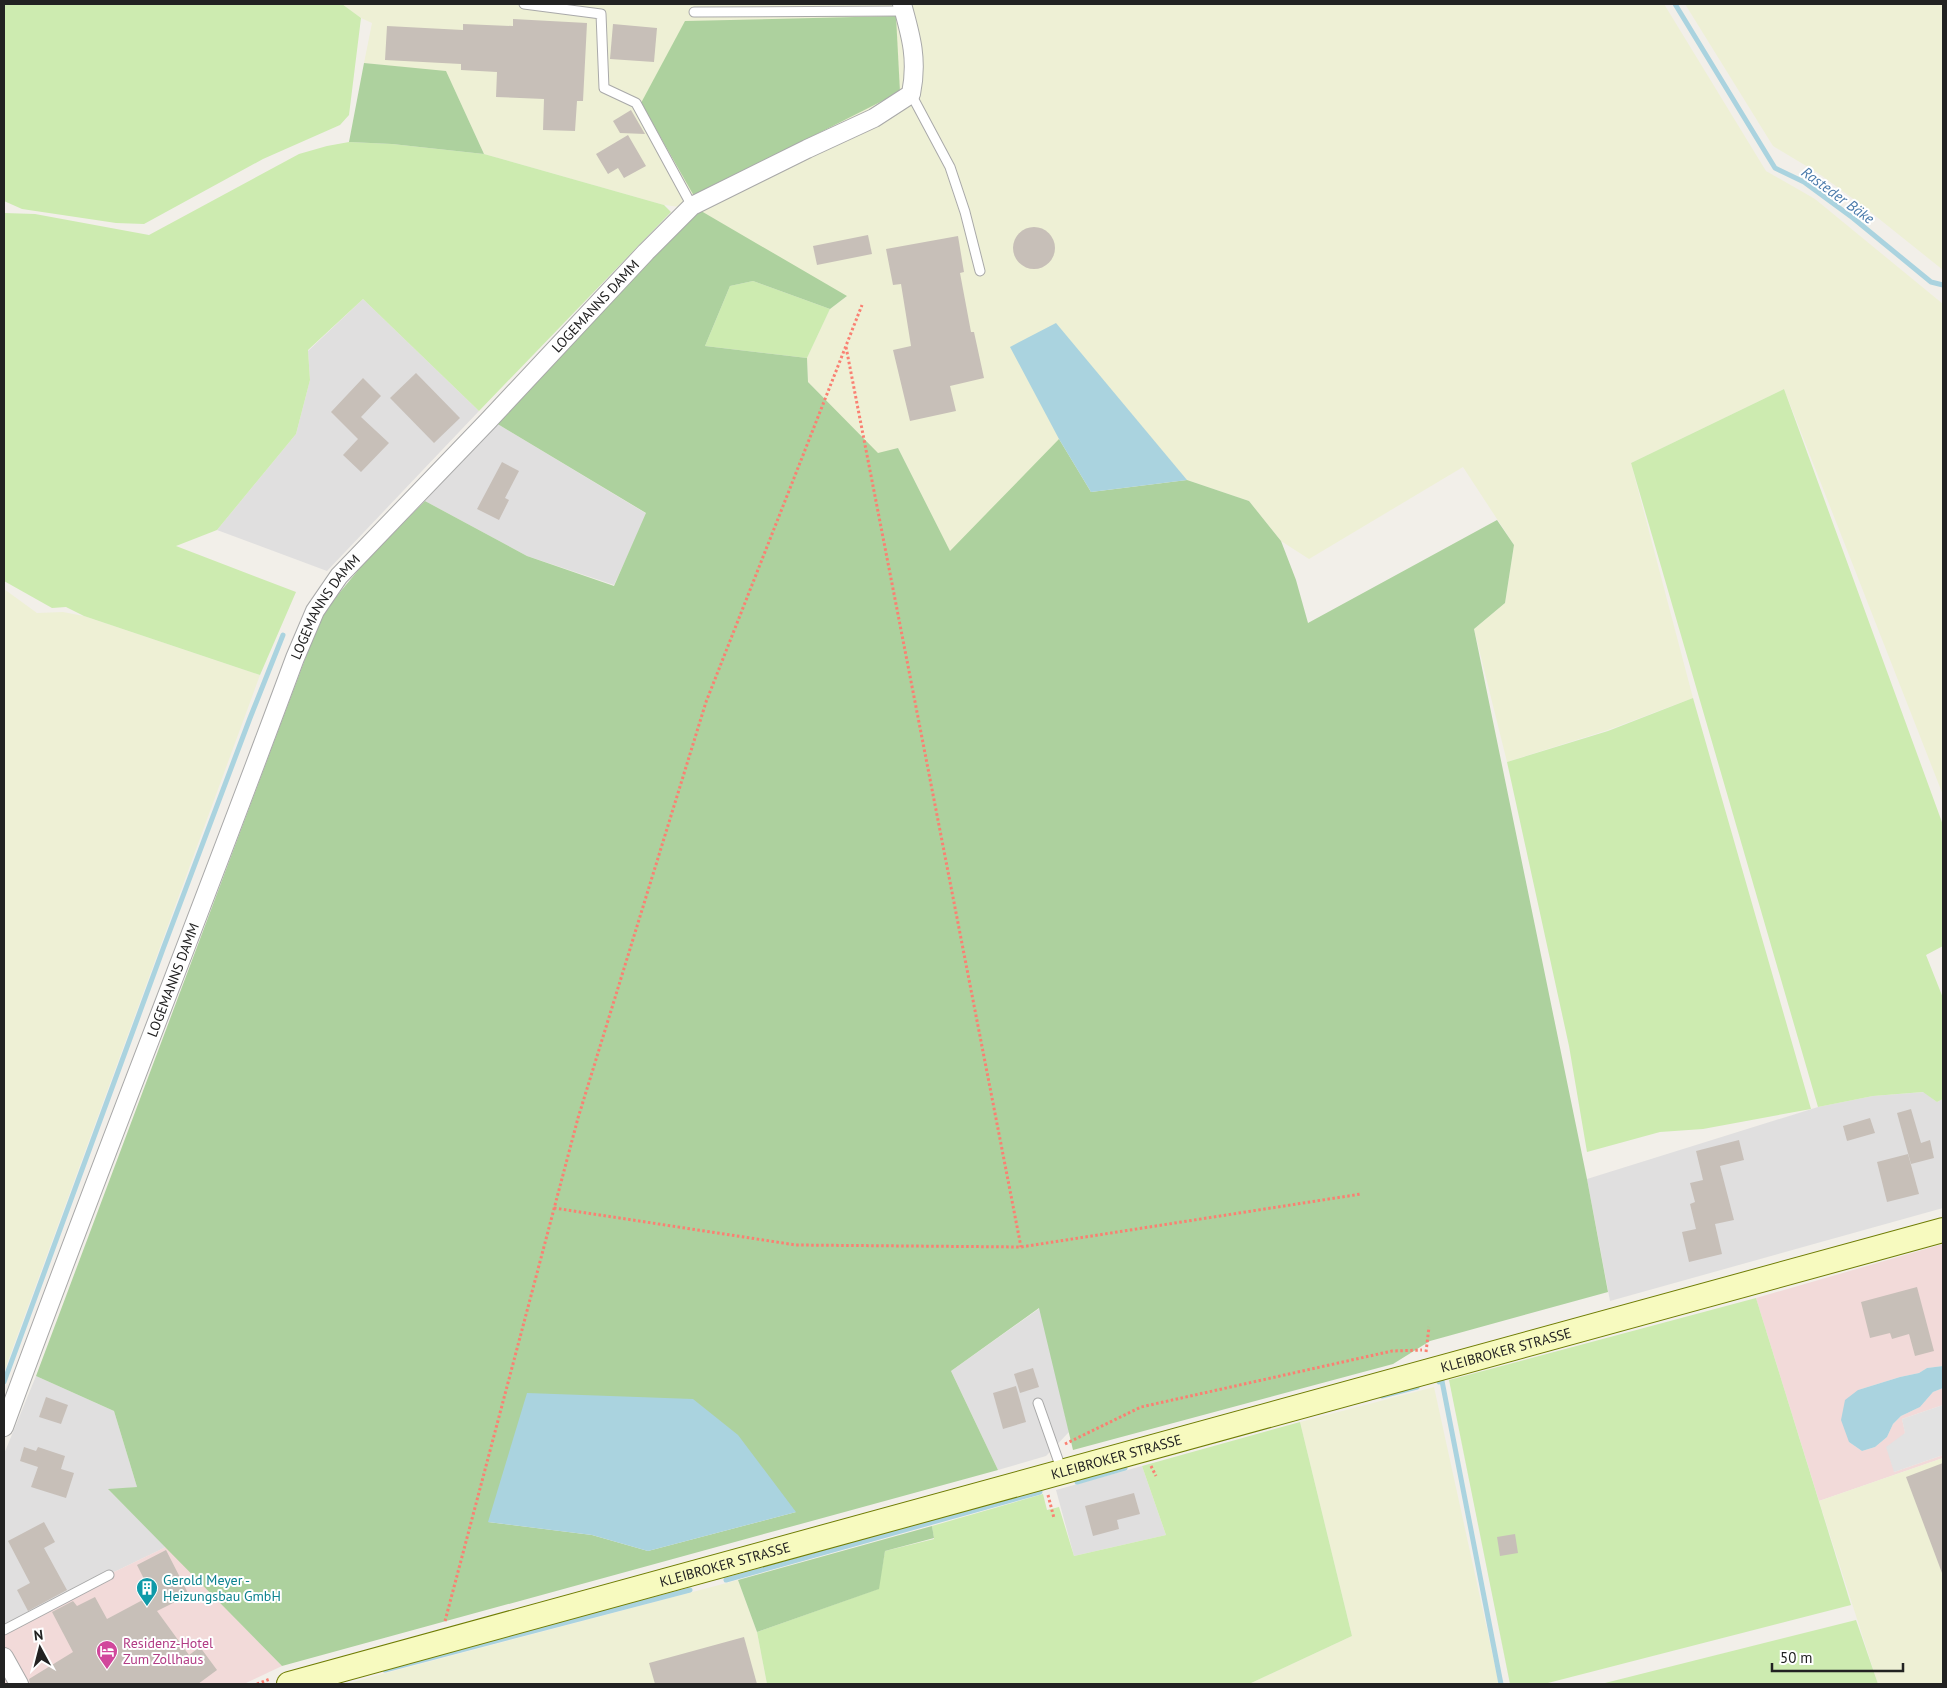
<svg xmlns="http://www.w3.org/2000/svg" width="1947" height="1688" viewBox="0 0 1947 1688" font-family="'PT Sans',sans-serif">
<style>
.residential{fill:#e0dfdf}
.commercial{fill:#f2dad9}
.farmland{fill:#eef0d5}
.grass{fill:#cdebb0}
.forest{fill:#add19e;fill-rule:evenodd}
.parking{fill:#e2e2e2}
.water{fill:#aad3df}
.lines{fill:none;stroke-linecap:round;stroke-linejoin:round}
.stream{stroke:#aad3df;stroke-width:5}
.building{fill:#c7bfb8}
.lane-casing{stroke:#a9a9a9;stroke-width:11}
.street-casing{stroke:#a9a9a9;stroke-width:20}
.secondary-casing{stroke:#707d05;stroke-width:26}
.path{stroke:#fa8072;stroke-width:3;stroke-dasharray:2.5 2.5;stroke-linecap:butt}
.lane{stroke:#fff;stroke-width:9}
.street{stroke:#fff;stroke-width:18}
.secondary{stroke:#f7fabf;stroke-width:24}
.labels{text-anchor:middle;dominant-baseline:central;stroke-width:4;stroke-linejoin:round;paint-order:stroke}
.street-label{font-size:14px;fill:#222;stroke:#fff}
.culture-label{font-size:14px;fill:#0d838f;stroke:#fff;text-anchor:start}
.hotel-label{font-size:14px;fill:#b23c85;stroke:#fff;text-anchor:start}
.water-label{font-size:15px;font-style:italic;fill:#4a7aab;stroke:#fff}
</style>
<rect width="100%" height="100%" fill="#f2efe9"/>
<g class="residential">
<polygon points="363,299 479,411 327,571 217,530 296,434 310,380 308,351"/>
<polygon points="496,423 647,514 614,585 527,556 425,501"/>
<polygon points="1924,1092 1937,1102 1943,1099 1943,1208 1610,1301 1587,1179 1818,1107 1873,1096"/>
<polygon points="1040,1308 1069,1432 1046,1456 998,1470 951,1371"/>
<polygon points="36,1376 114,1411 137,1487 109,1490 166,1547 4,1625 4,1454"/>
<polygon points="1142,1466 1166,1535 1074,1556 1056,1490"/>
</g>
<g class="commercial">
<polygon points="1943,1244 1943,1366 1927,1368 1919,1373 1900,1377 1858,1390 1849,1442 1862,1451 1875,1447 1887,1437 1893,1424 1901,1416 1920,1407 1933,1392 1943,1388 1943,1405 1902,1419 1905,1432 1894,1472 1943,1455 1943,1458 1819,1501 1756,1298"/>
<polygon points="166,1547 282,1666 244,1684 4,1684 4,1625"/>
</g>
<g class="farmland">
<polygon points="342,4 1664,4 1766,171 1815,199 1943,304 1943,795 1784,389 1631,463 1693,698 1608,730 1507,762 1474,629 1505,603 1514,545 1463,467 1309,559 1281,541 1249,501 1187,480 1091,492 1059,440 950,552 898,448 878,454 808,382 807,358 830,309 846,297 697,209 664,205 484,154 446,72 364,63 372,23 361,18"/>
<polygon points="1685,4 1943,4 1943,270 1863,206 1818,173 1773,146"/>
<polygon points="4,589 37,613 63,612 84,616 260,675 4,1372"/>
<polygon points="1434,1387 1499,1684 1249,1684 1352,1636 1300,1422"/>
<polygon points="1943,1458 1943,1684 1878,1684 1819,1501"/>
<polygon points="738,1580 757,1632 767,1684 345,1684"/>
</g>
<g class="grass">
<polygon points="4,4 342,4 361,18 349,115 340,125 263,159 144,224 116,223 22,209 4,201"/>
<polygon points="349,142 392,144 484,154 664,205 671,212 479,411 363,299 308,350 310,380 296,434 217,530 176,546 296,592 260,675 84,616 66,607 52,608 4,581 4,213 35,214 149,235 299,154 327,146"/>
<polygon points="753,281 830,309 807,358 705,346 730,286"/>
<polygon points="1784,389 1943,825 1943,946 1926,955 1943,998 1943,1099 1937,1102 1923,1092 1873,1096 1818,1107 1631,463"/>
<polygon points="1693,698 1811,1109 1703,1129 1660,1132 1587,1152 1569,1046 1507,762 1608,731"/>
<polygon points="1756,1298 1851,1605 1544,1684 1510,1684 1449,1380"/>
<polygon points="1300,1422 1352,1636 1249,1684 767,1684 757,1632 878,1589 885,1551 934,1539 932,1526 1043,1494 1047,1510 1059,1507 1074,1556 1166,1535 1142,1466"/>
<polygon points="1856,1620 1878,1684 1601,1684"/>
</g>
<g class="forest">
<polygon points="896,16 900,92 694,196 641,103 685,21"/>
<polygon points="364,63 446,71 484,154 392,144 349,142"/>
<path d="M696,208L847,296L830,309L753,281L730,286L705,346L807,358L808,382L878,453L898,448L950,551L1059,439L1091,492L1187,480L1249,501L1281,541L1296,580L1308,623L1497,520L1514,545L1505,603L1474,629L1587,1179L1608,1292L1430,1341L1393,1364L1073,1450L1039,1308L951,1371L998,1470L282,1666L108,1489L137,1487L114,1411L36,1376L322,614L364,563L425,501L527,556L614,586L646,513L496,423ZM796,1512L648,1551L592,1535L488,1522Z"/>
<polygon points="932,1526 934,1538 885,1551 879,1589 757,1632 738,1580"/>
</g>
<polygon class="parking" points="1943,1405 1943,1455 1894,1472 1886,1447 1905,1433 1902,1419"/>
<g class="water">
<polygon points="1056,323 1187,480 1091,492 1059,439 1010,347"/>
<polygon points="1943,1366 1943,1388 1933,1392 1920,1407 1901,1416 1893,1424 1887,1437 1875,1447 1862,1451 1849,1442 1841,1420 1845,1400 1858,1390 1900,1377 1919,1373 1927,1368"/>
<polygon points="527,1393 693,1399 738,1435 796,1512 648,1551 592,1535 488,1522"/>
</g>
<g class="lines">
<g class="stream">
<polyline points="1675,4 1775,168 1804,182 1853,218 1931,282 1943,285"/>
<polyline points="4,1382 163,949 250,718 283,635"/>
<polyline points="1439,1382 1442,1381 1501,1684"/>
<polyline points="1382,1396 1417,1387"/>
<polyline points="1077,1482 1125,1468"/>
<polyline points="726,1580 1040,1492"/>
<polyline points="385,1670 690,1590"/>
</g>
</g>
<g class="building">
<polygon points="513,19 587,23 583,101 577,101 575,131 543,130 544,99 496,97 497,72 461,70 461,64 385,60 387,26 463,30 463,24 513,26"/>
<polygon points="613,24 657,28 654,62 610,59"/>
<polygon points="631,110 645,134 620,133 613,121"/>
<polygon points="628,135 646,166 624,178 618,168 608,174 596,154"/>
<circle cx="1034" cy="248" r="21"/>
<polygon points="868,235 872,254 817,265 813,246"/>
<polygon points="958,236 964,272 960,273 971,332 974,332 984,378 950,386 956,411 910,421 893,350 911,346 901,284 893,285 886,249"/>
<polygon points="416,373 460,418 434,443 390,398"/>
<polygon points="363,378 381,396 361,417 389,443 361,472 343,455 358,439 331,412"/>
<polygon points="502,462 519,471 505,498 509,500 499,520 477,509"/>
<polygon points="1911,1109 1921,1143 1930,1140 1934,1158 1911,1164 1897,1113"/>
<polygon points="1870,1118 1875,1133 1847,1141 1843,1126"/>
<polygon points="1739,1140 1744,1160 1720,1166 1734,1220 1715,1224 1722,1254 1689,1262 1682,1232 1696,1229 1690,1204 1695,1202 1690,1183 1703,1180 1696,1151"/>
<polygon points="1908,1154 1919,1194 1887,1202 1877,1162"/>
<polygon points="1917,1287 1934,1351 1915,1356 1909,1334 1892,1339 1890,1333 1870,1338 1861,1302"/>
<polygon points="1033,1368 1039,1387 1020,1393 1014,1374"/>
<polygon points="1016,1386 1026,1422 1003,1429 993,1393"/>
<polygon points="46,1397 68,1405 61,1424 39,1417"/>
<polygon points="24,1447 36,1451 38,1447 65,1456 61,1469 74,1473 66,1498 31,1487 38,1467 20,1461"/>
<polygon points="1943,1463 1943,1572 1942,1573 1906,1477"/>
<polygon points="1134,1493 1140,1514 1117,1520 1119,1529 1093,1536 1085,1506"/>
<polygon points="44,1522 55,1542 44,1548 67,1590 28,1611 17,1590 30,1583 8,1541"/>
<polygon points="1515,1534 1518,1553 1500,1556 1497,1537"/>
<polygon points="166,1550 189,1595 157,1611 189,1655 200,1647 217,1670 198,1684 30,1684 29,1679 73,1652 52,1612 73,1601 77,1606 95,1597 107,1619 152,1595 137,1565"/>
<polygon points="744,1637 757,1684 655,1684 649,1663"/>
</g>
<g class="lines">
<g class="lane-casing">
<g id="lane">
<polyline points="524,4 601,14 604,88 636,103 692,206"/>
<polyline points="694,12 904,11"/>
<polyline points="911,94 950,167 965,212 980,271"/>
<polyline points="1038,1403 1062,1471"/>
<polyline points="4,1630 109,1575"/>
</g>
</g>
<g class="street-casing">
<g id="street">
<path id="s1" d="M4,1427C98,1169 200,915 295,658L315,611L339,576L488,421L646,252L692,206L807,149L874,118L911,94C918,60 911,36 902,4"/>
<polyline points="4,1657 19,1684"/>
</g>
</g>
<g class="secondary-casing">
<g id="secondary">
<path id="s2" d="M289,1684L1943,1230"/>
</g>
</g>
<g class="path">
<polyline points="846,347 1021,1247"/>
<polyline points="554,1208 796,1245 1021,1247 1361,1194"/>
<polyline points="1426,1352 1429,1327"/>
<polyline points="1065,1444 1141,1407 1392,1351 1422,1350"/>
<polyline points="1151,1466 1156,1476"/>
<polyline points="1048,1495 1054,1518"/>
<polyline points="445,1621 578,1118 706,702 862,305"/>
<polyline points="257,1684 270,1679"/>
</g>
<use href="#lane" class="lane"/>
<use href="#street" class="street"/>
<use href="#secondary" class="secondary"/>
</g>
<defs>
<g id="building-pin" transform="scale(1.125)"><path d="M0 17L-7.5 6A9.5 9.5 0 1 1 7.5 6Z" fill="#0f9aa8" stroke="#fff"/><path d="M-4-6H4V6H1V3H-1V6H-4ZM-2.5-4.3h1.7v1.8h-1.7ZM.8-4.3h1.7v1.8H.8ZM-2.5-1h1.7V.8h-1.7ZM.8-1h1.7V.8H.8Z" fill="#fff"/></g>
<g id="hotel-pin" transform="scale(1.125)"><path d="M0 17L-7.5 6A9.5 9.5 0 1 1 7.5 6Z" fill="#d1479c" stroke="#fff"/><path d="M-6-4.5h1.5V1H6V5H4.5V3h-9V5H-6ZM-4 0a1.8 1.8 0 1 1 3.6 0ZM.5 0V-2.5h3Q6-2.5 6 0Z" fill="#fff"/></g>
</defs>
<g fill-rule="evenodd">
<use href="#building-pin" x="147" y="1588"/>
<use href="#hotel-pin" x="107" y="1651"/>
</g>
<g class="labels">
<g class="street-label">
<text stroke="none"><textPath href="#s1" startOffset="1288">LOGEMANNS DAMM</textPath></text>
<text stroke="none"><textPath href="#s1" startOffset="882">LOGEMANNS DAMM</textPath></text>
<text stroke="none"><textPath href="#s1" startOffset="478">LOGEMANNS DAMM</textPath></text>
<text stroke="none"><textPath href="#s2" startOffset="1262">KLEIBROKER STRASSE</textPath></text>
<text stroke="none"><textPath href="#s2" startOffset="858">KLEIBROKER STRASSE</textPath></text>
<text stroke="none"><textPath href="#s2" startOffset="452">KLEIBROKER STRASSE</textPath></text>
</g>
<g class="culture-label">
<text x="163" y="1580">Gerold Meyer -<tspan x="163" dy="16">Heizungsbau GmbH</tspan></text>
</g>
<g class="hotel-label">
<text x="123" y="1643">Residenz-Hotel<tspan x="123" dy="16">Zum Zollhaus</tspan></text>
</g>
<g class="water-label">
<text transform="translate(1838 195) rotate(36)">Rasteder Bäke</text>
</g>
</g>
<rect width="1947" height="1688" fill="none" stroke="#222222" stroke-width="10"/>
<g transform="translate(40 1648) rotate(353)" stroke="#ffffff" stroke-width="4" paint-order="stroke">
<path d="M0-4L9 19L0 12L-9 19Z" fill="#222222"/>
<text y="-8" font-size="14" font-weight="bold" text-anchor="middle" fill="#222222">N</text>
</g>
<path d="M1772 1663v8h131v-8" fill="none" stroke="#222222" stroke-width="2.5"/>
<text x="1780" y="1663" font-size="15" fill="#222222" stroke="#ffffff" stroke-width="4" paint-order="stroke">50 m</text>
</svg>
